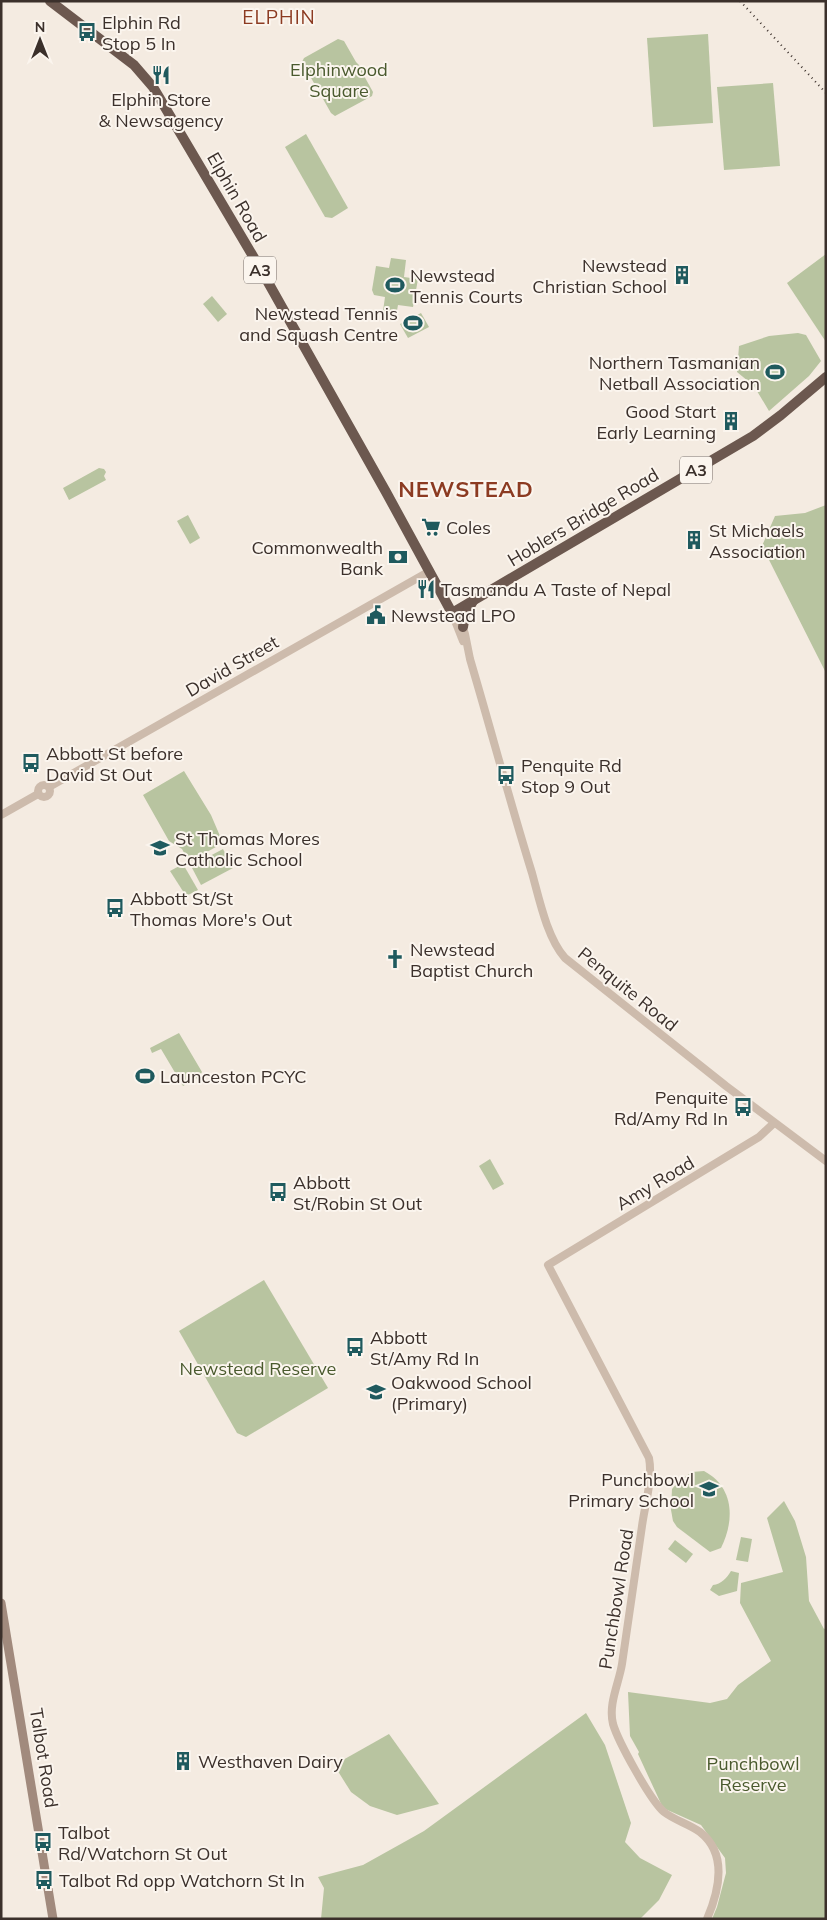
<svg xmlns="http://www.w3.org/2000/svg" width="827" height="1920" viewBox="0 0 827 1920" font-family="Mulish,sans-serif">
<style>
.green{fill:#b8c4a0}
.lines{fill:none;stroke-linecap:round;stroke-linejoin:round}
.tertiary{stroke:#cdbbac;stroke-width:8}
.secondary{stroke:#a18a7d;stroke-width:9}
.trunk{stroke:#6c584f;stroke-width:10}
.rail{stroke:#3b302b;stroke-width:2;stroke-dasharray:1 4;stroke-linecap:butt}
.labels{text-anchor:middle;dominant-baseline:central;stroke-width:4;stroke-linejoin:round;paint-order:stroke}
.shield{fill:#fbf5ee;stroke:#756b66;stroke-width:1}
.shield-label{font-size:16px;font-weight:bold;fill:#3b302b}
.poi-label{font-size:18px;fill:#3b302b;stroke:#fbf5ee;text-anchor:start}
.park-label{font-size:18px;fill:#4a5a2e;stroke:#fbf5ee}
.street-label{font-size:18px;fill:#3b302b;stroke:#fbf5ee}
.neighbourhood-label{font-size:19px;letter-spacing:1px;fill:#8c3b22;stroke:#fbf5ee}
.district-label{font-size:22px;font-weight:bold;letter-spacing:1px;fill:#8c3b22;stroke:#fbf5ee}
</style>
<rect width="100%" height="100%" fill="#f4ebe1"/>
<g class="green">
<polygon points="708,34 713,123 653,127 647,38"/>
<polygon points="338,39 344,41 356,62 362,68 363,74 373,92 372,96 335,116 331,113 302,62 304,58"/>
<polygon points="773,83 780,166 724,170 717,87"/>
<polygon points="306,134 348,208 332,218 325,217 285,147"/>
<polygon points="826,254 826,342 787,283"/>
<polygon points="391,258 406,260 404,277 418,279 413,307 398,305 396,316 385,314 383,311 385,297 374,295 372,290 376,266 389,268"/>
<polygon points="212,296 227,314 218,322 203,304"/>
<polygon points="421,313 429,327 408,338 400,324"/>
<polygon points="798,333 806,335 821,361 809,376 769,411 754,386 737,372 739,346 769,336"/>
<polygon points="99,468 104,469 106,472 104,476 106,480 69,500 63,488"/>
<polygon points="826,505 826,673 762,546 775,516 805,513"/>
<polygon points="188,515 200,538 190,544 177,521"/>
<polygon points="184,771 211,815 223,843 189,862 182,849 169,841 143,795"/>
<polygon points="223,849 233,868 201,885 191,866"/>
<polygon points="183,864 198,890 186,896 170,871"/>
<polygon points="179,1033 202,1072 199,1077 183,1086 161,1049 152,1053 150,1048"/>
<polygon points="490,1159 504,1184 493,1190 479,1166"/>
<polygon points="264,1280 328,1388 246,1437 237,1433 179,1331"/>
<path d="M704,1471C734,1487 735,1520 721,1548L710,1552L677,1527L673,1521L671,1510L672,1489L679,1481L692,1472Z"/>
<polygon points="784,1501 795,1521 806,1557 809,1601 824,1629 826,1628 826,1919 712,1919 717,1907 726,1873 725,1858 701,1825 663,1808 638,1754 639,1752 630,1736 628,1692 710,1703 727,1699 738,1685 771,1661 740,1603 741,1583 783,1572 767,1518"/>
<polygon points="741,1537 752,1539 748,1562 736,1560"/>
<polygon points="675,1540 693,1554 686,1563 668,1549"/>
<path d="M731,1571L739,1573L737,1591L719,1596L710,1590L713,1585C721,1584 727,1578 731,1571Z"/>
<polygon points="586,1713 605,1745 631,1823 625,1842 640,1858 672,1875 659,1900 640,1919 321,1919 324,1888 318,1877 363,1865 424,1831"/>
<polygon points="389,1734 439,1804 397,1815 370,1806 351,1792 334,1765"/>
</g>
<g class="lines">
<g class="tertiary">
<path d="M457,610L465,634L470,659C491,730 510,802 532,873C539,898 547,938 565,958L726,1086L826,1161"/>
<polyline points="452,613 463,641"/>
<circle cx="44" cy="791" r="6"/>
<polyline points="49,787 430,571"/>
<polyline points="1,815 38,794"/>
<path d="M707,1919C719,1891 728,1854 700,1832C689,1824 674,1820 664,1812C650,1800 618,1741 613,1724C608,1704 619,1683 622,1664C629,1618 635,1572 642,1526C645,1504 653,1479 649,1458L548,1265L759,1137L774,1123"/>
</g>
<polyline class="secondary" points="1,1603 53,1919"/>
<g class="trunk">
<polyline points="50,1 134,65 153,87 260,268 386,492 452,613 753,436 781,415 826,377"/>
<polyline points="463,627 465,615 473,601"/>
</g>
<polyline class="rail" points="740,1 826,93"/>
</g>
<defs>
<g id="bus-bare" transform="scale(1.5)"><path d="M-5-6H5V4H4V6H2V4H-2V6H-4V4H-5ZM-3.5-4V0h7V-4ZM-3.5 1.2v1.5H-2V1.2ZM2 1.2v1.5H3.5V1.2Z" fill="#1f5a5e" stroke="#fbf5ee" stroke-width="2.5" paint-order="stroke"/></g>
<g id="restaurant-bare" transform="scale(1.5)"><path d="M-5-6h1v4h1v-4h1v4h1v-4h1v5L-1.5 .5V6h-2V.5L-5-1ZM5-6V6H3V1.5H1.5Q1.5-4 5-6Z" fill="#1f5a5e" stroke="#fbf5ee" stroke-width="2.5" paint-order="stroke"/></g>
<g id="building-bare" transform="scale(1.5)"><path d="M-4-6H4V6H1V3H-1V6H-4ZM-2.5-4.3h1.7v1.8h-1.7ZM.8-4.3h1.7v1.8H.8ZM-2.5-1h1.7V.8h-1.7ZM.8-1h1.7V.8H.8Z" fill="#1f5a5e" stroke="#fbf5ee" stroke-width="2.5" paint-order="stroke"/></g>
<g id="stadium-bare" transform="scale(1.5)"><path d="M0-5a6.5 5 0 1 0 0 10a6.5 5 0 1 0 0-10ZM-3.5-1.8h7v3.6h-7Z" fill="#1f5a5e" stroke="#fbf5ee" stroke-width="2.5" paint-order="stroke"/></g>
<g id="supermarket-bare" transform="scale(1.5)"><path d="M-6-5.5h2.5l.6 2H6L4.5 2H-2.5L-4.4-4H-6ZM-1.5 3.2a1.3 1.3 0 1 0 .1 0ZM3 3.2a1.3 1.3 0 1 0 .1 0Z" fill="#1f5a5e" stroke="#fbf5ee" stroke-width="2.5" paint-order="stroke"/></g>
<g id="bank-bare" transform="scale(1.5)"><path d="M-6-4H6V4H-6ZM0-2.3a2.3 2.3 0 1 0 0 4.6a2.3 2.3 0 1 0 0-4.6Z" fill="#1f5a5e" stroke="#fbf5ee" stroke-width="2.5" paint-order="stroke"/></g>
<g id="civic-bare" transform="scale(1.5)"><path d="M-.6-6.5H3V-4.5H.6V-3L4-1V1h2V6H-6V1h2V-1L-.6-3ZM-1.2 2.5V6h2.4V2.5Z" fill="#1f5a5e" stroke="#fbf5ee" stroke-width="2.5" paint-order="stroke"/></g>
<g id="school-bare" transform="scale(1.5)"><path d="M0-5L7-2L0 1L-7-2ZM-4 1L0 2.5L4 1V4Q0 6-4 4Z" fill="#1f5a5e" stroke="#fbf5ee" stroke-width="2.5" paint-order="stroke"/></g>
<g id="church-bare" transform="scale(1.5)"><path d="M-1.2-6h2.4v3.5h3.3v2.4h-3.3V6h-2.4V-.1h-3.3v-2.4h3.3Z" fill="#1f5a5e" stroke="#fbf5ee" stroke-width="2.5" paint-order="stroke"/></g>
</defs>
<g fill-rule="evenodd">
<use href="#bus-bare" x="87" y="32"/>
<use href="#restaurant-bare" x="161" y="75"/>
<use href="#building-bare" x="682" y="275"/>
<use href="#stadium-bare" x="395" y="285"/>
<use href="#stadium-bare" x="413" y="323"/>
<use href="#stadium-bare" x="775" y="372"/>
<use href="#building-bare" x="731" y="421"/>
<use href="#supermarket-bare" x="431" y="527"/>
<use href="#building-bare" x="694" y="540"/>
<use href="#bank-bare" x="398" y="557"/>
<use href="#restaurant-bare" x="426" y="589"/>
<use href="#civic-bare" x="376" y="615"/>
<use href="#bus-bare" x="31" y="763"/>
<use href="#bus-bare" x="506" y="775"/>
<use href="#school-bare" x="160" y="848"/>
<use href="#bus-bare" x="115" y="908"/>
<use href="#church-bare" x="395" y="959"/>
<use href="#stadium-bare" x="145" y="1076"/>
<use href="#bus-bare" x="743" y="1107"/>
<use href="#bus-bare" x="278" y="1192"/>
<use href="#bus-bare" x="355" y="1347"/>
<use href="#school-bare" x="376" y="1392"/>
<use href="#school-bare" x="709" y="1489"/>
<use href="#building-bare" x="183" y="1761"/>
<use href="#bus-bare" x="43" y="1842"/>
<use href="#bus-bare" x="44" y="1880"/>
</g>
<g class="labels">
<g class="shield">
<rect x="244" y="256.5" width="32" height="27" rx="4"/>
<rect x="680" y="456.5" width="32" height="27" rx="4"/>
</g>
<g class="shield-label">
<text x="260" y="270">A3</text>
<text x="696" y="470">A3</text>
</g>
<g class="poi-label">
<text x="102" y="22">Elphin Rd<tspan x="102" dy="21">Stop 5 In</tspan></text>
<text x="161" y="99" text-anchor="middle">Elphin Store<tspan x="161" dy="21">&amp; Newsagency</tspan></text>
<text x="667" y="265" text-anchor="end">Newstead<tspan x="667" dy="21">Christian School</tspan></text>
<text x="410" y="275">Newstead<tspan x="410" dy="21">Tennis Courts</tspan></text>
<text x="398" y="313" text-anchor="end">Newstead Tennis<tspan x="398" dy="21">and Squash Centre</tspan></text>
<text x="760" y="362" text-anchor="end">Northern Tasmanian<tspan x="760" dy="21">Netball Association</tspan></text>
<text x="716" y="411" text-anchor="end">Good Start<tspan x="716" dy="21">Early Learning</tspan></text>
<text x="446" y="527">Coles</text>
<text x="709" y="530">St Michaels<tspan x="709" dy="21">Association</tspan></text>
<text x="383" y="547" text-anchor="end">Commonwealth<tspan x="383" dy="21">Bank</tspan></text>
<text x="441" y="589">Tasmandu A Taste of Nepal</text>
<text x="391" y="615">Newstead LPO</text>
<text x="46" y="753">Abbott St before<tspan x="46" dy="21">David St Out</tspan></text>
<text x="521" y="765">Penquite Rd<tspan x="521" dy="21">Stop 9 Out</tspan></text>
<text x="175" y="838">St Thomas Mores<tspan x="175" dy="21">Catholic School</tspan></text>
<text x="130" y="898">Abbott St/St<tspan x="130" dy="21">Thomas More's Out</tspan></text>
<text x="410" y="949">Newstead<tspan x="410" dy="21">Baptist Church</tspan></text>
<text x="160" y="1076">Launceston PCYC</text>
<text x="728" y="1097" text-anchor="end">Penquite<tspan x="728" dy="21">Rd/Amy Rd In</tspan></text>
<text x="293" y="1182">Abbott<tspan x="293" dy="21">St/Robin St Out</tspan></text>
<text x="370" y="1337">Abbott<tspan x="370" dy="21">St/Amy Rd In</tspan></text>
<text x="391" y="1382">Oakwood School<tspan x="391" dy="21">(Primary)</tspan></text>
<text x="694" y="1479" text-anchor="end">Punchbowl<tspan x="694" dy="21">Primary School</tspan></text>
<text x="198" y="1761">Westhaven Dairy</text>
<text x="58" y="1832">Talbot<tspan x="58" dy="21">Rd/Watchorn St Out</tspan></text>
<text x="59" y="1880">Talbot Rd opp Watchorn St In</text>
</g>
<g class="park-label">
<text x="339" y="69">Elphinwood<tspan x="339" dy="21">Square</tspan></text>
<text x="258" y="1368">Newstead Reserve</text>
<text x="753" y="1763">Punchbowl<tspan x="753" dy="21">Reserve</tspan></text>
</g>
<g class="street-label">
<text transform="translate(237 197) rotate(60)">Elphin Road</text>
<text transform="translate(583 517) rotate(-31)">Hoblers Bridge Road</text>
<text transform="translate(232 666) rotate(-30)">David Street</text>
<text transform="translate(628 989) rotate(39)">Penquite Road</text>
<text transform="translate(655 1183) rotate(-31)">Amy Road</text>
<text transform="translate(616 1599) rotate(-81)">Punchbowl Road</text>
<text transform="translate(44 1758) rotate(81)">Talbot Road</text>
</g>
<g class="neighbourhood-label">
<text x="279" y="17">ELPHIN</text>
</g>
<g class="district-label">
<text x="466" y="489">NEWSTEAD</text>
</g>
</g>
<rect width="827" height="1920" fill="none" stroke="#3b302b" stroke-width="5"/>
<g transform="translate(40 40)" stroke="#fbf5ee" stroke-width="4" paint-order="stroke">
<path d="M0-4L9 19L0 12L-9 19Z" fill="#3b302b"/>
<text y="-8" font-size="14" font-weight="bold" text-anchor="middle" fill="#3b302b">N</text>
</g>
</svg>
